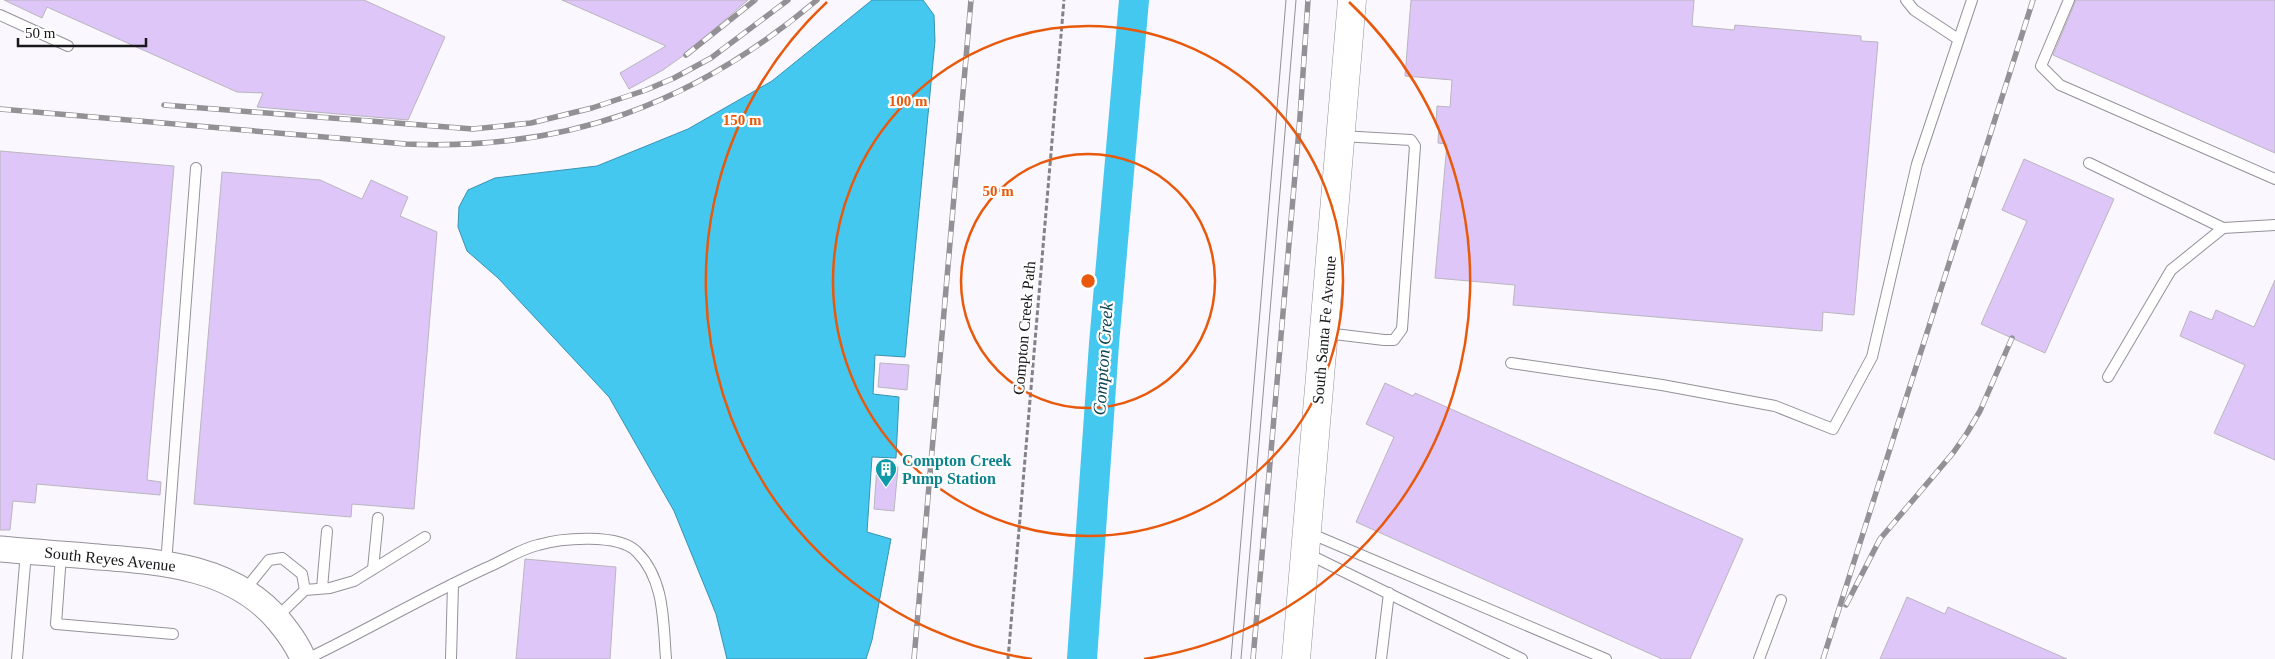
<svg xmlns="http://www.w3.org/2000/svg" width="2275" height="659" viewBox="0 0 2275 659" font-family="'Times New Roman',serif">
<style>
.water{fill:#45c8f0;stroke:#3893b0}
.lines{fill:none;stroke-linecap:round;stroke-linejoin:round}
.river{stroke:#45c8f0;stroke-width:30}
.building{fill:#dec6f9;stroke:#b9b6bd}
.service-casing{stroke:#949198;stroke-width:12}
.tertiary-casing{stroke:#949198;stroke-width:27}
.secondary-casing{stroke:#949198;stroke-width:29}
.path{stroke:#838287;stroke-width:3;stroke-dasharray:5 2.5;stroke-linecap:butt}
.service{stroke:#fff;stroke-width:10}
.tertiary{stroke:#fff;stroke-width:25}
.secondary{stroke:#fff;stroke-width:28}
.tram{stroke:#939196;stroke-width:1}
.rail-casing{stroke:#939196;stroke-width:5.5}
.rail{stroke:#fff;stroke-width:4;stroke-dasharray:11;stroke-linecap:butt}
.ring{fill:none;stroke:#e8590c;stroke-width:2.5}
.labels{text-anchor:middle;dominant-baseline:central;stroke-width:4.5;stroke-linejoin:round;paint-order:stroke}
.street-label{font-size:16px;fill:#18171a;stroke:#fff}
.culture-label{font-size:16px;font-weight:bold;fill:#0d838f;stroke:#fff;text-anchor:start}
.water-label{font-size:18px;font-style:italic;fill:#094353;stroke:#fff}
.centre{fill:#e8590c;stroke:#fff;stroke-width:2.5}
.ring-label{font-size:15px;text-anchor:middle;font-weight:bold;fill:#e8590c;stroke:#fff;stroke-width:4.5;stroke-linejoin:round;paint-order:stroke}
</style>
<rect width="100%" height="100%" fill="#faf7ff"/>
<polygon class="water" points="872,0 923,0 934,15 935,41 905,357 875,355 873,394 899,397 896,458 872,457 867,532 891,539 872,640 866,659 727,659 716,614 674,511 609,397 498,278 467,251 458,227 459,207 468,190 495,178 597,166 688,129 772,81"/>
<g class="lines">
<polyline class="river" points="1082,659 1104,344 1134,0"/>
</g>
<g class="building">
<polygon points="4,0 364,0 445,37 408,120 257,107 263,93 237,92 47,7 42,18"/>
<polygon points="562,0 748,0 684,55 663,70 629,89 620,73 666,46"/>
<polygon points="1411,0 1694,0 1692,26 1734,30 1735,25 1861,36 1861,41 1878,42 1854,315 1823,312 1822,331 1513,305 1515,285 1435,278 1447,144 1438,143 1439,125 1436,125 1437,106 1450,107 1452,80 1405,76"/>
<polygon points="2076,0 2275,0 2275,153 2053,55"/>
<polygon points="0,151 174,166 147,480 161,482 160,495 37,484 35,503 13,501 10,530 0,530"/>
<polygon points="2024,159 2114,199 2045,353 1981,324 2027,221 2002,210"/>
<polygon points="222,172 320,180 362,199 371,180 408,197 400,216 437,232 414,509 352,504 351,517 194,504"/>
<polygon points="2275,280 2275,460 2214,433 2245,365 2180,336 2190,311 2212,320 2216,310 2254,327"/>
<polygon points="880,363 909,365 907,390 878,387"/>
<polygon points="1385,383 1413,396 1415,393 1743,539 1690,659 1662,659 1356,522 1394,437 1366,424"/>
<polygon points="877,466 898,467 894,511 874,509"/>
<polygon points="525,559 616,567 610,659 516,659"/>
<polygon points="1907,597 1945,614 1948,607 2067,659 1880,659"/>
</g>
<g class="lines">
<g class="service-casing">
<g id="service">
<polyline points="1906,0 1914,10 1958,39"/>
<polyline points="2069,0 2041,66 2060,85 2275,179"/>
<polyline points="0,15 68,46"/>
<polyline points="2089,163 2223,228 2275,225"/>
<polyline points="1326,333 1384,340 1394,340 1402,329 1415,146 1411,140 1341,136"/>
<polyline points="1511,363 1662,385 1775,406 1833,429 1872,357 1917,164 1972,0"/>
<polyline points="2108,377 2171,270 2223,228"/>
<polyline points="1307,532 1606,659"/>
<polyline points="1308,554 1522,659"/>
<polyline points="61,555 56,624 173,634"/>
<polyline points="166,564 196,168"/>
<polyline points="373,569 378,518"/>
<polyline points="322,588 327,531"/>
<polyline points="244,591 269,560 282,558 302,574 305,590"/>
<polyline points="276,618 305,590 330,588 354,581 425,537"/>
<polyline points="17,659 26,552"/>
<path d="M307,659C367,630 425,596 486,568C503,561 520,549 538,545C561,538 619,533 637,552C665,580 663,622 666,659"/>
<polyline points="451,659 453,584"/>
<polyline points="1381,659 1389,593"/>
<polyline points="1759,659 1781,600"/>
</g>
</g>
<g class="tertiary-casing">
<path id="tertiary" d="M0,549C33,552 66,554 98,557C163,562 234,567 279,621C288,632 298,645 303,659"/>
</g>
<g class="secondary-casing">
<polyline id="secondary" points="1296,659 1352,0"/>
</g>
<polyline class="path" points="1008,659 1064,0"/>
<use href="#service" class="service"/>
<use href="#tertiary" class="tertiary"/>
<use href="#secondary" class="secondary"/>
<g class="tram">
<polyline points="1231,659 1286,0"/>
<polyline points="1241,659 1296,0"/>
</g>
<g class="rail-casing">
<g id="rail">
<polyline points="686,55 755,0"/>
<polyline points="164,105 473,129 531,123 592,108 646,90 674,78 711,58 788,0"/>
<path d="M0,109L406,144C567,151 694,104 817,0"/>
<polyline points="1846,605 1880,539 1953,453 1967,433 1980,411 2012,338"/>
<polyline points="914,659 971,0"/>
<polyline points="1253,659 1300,117 1308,0"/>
<polyline points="1823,659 2033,0"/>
</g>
</g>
<use href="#rail" class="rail"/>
</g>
<g class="ring">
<circle cx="1088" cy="281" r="127"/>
<circle cx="1088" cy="281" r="255"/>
<path d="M1032 659A382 382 0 0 1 827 2M1349 2A382 382 0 0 1 1144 659"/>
</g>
<defs>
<g id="building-pin" transform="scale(1.125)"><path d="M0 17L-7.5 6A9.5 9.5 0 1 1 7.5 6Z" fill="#0f9aa8" stroke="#fff"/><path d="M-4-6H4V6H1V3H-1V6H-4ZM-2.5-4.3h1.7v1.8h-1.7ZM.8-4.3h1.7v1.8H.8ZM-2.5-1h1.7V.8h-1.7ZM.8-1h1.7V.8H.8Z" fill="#fff"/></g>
</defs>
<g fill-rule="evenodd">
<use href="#building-pin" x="886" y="469"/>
</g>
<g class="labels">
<g class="street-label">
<text transform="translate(1024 328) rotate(-85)">Compton Creek Path</text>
<text transform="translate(1324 330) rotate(-85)">South Santa Fe Avenue</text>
<text transform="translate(110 559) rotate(6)">South Reyes Avenue</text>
</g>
<g class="culture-label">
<text x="902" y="460">Compton Creek<tspan x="902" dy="18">Pump Station</tspan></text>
</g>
<g class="water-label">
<text transform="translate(1103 359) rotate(-86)">Compton Creek</text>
</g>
</g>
<circle cx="1088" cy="281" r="8" class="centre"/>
<g class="ring-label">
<text x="908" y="106">100 m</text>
<text x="742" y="125">150 m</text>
<text x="998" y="196">50 m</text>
</g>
<path d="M18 38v8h128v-8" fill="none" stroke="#18171a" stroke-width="2.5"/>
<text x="25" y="38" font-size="15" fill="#18171a" stroke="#ffffff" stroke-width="4" paint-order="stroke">50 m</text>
</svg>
